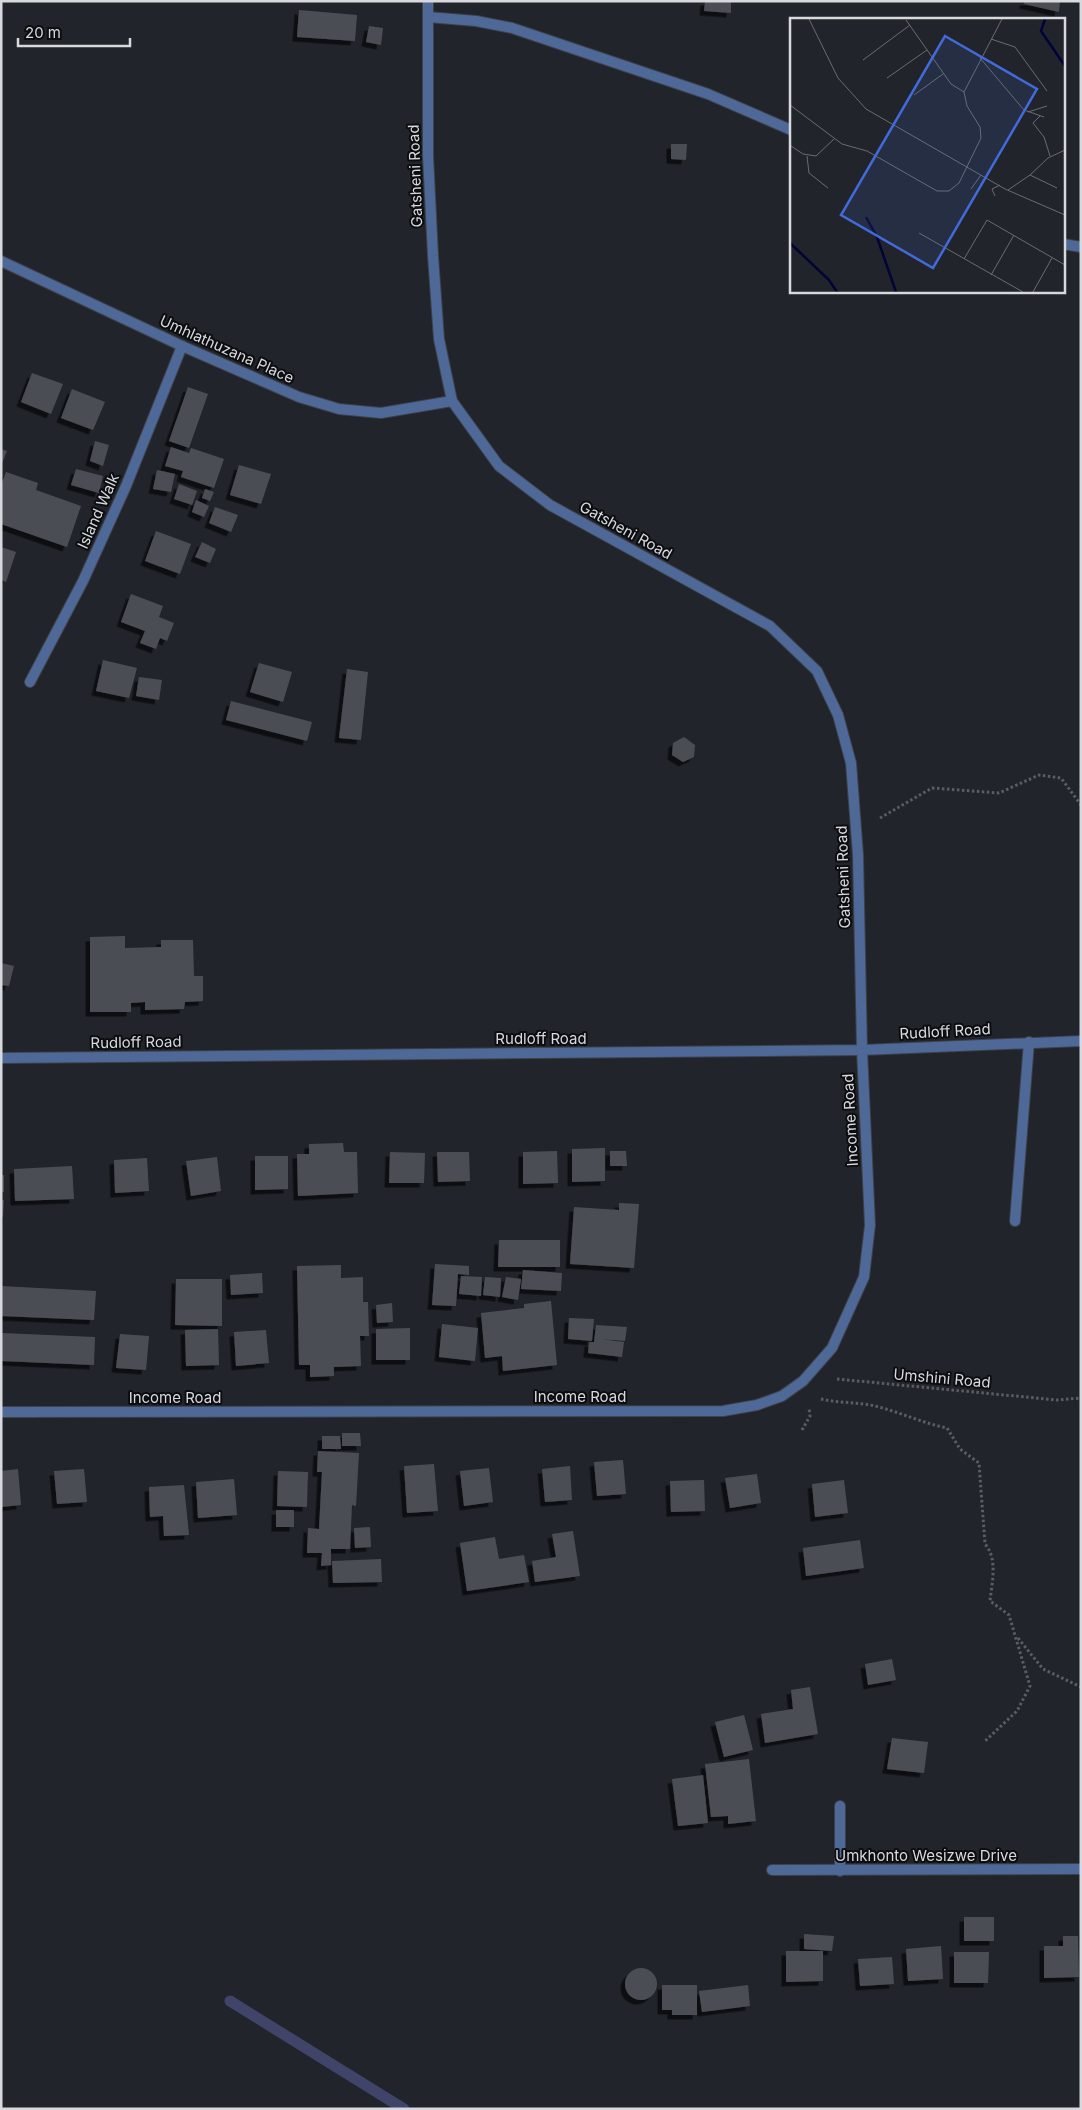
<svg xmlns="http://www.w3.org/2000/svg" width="1082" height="2110" viewBox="0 0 1082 2110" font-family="Inter,sans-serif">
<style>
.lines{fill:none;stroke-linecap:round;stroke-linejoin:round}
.stream{stroke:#404468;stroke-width:11}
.building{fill:#4b4e55;filter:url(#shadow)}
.street-casing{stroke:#3e4147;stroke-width:12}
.path{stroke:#5b5d63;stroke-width:3;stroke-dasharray:2.5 2.5;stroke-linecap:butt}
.street{stroke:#4e6898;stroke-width:10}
.labels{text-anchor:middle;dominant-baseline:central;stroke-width:4;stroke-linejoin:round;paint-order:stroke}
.street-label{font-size:15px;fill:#d7d9dd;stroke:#0c0d10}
.inset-river{fill:none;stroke:#000436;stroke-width:2.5}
.inset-road{fill:none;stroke:#6a6c72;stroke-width:1}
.view{fill:#426ad9;fill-opacity:0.15;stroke:#426ad9;stroke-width:2.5}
.inset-edge{fill:none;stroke:#d7d9dd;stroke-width:2.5}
</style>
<defs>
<filter id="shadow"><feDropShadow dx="-4.5" dy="4.5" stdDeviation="0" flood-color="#0009"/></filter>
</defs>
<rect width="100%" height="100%" fill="#21242a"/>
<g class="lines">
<polyline class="stream" points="230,2001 404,2109"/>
</g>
<g class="building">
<polygon points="705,1 731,1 731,13 704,11"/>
<polygon points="1024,1 1060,1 1059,12 1024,4"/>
<polygon points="299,10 357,15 355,41 297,37"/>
<polygon points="369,26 383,28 381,45 366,42"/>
<polygon points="671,144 687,144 686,160 671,159"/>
<polygon points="32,373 63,384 51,414 21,402"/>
<polygon points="188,387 208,394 189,448 169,441"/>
<polygon points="72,389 105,402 93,430 61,418"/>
<polygon points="95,441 109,445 103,466 90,461"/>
<polygon points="171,447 189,453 191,448 224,459 214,488 181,477 183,471 165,466"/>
<polygon points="1,449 7,451 1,466"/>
<polygon points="239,465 271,474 261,504 230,495"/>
<polygon points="76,469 103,476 99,493 71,485"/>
<polygon points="157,470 175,474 171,492 153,489"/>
<polygon points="6,472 38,483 36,490 81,506 67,547 1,524 1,485"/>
<polygon points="179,484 197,491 192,505 174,499"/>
<polygon points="205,489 214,492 210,501 202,498"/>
<polygon points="196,500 209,506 204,517 192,512"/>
<polygon points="215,507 238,515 231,532 209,523"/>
<polygon points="156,531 191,544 180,574 145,561"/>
<polygon points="202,542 216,549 210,563 195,557"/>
<polygon points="1,547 16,552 6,582 1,580"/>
<polygon points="131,594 163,606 159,617 174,623 167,641 160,638 156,649 140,643 145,631 121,622"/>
<polygon points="103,660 137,668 129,698 96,691"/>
<polygon points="259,663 292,672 283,702 250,692"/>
<polygon points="347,669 368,672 361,740 339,738"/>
<polygon points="139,677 162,680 159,700 136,696"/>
<polygon points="231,701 312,722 307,741 226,720"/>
<polygon points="684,737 695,745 694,757 683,762 672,755 673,743"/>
<polygon points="125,936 125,948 161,947 161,940 193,940 194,976 203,976 203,1001 185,1002 184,1009 145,1010 145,1002 131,1003 131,1012 90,1012 90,937"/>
<polygon points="1,963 14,966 9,986 1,985"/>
<polygon points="343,1143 344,1152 357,1152 358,1193 298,1196 297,1154 309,1154 309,1144"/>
<polygon points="605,1148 605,1181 572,1182 572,1149"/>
<polygon points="557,1151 558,1183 523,1184 523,1152"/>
<polygon points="610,1151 626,1151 627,1166 610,1166"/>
<polygon points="390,1152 425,1153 424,1183 389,1183"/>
<polygon points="437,1152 469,1152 470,1181 438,1182"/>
<polygon points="255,1156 288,1156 288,1189 255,1190"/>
<polygon points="217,1157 221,1191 191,1196 186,1161"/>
<polygon points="147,1158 149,1191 115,1193 114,1160"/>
<polygon points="72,1166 74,1199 15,1201 14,1169"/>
<rect x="1" y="1175" width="3" height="17"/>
<polygon points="1,1200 4,1200 3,1217 1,1217"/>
<polygon points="619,1203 639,1204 634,1268 570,1264 574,1207 619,1210"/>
<polygon points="499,1240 560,1240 560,1267 498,1267"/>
<polygon points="435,1264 469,1266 469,1275 458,1274 456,1306 432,1305"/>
<polygon points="341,1265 341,1278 363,1277 363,1302 368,1302 369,1336 360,1336 361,1366 334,1367 334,1376 310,1377 310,1365 299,1365 297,1266"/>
<polygon points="523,1270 562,1273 561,1291 521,1289"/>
<polygon points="262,1273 263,1293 231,1295 230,1275"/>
<polygon points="461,1276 482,1277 481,1296 459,1294"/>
<polygon points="485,1277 501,1278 500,1297 483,1295"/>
<polygon points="506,1277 521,1279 518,1300 502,1297"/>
<polygon points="176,1279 222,1279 222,1326 175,1325"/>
<polygon points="1,1286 96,1291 94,1320 1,1316"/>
<polygon points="551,1301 557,1365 503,1371 502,1356 485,1358 481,1313 524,1308 524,1304"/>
<polygon points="392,1303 393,1322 377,1323 376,1305"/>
<polygon points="569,1318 594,1319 592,1341 568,1339"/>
<polygon points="442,1324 478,1328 475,1361 439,1357"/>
<polygon points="596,1325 627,1327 625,1341 601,1339 624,1342 622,1357 588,1353 589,1342 594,1342"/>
<polygon points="410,1328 410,1360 376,1360 376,1329"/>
<polygon points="218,1329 219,1365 186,1366 185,1330"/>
<polygon points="266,1330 269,1363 236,1366 234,1332"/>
<polygon points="1,1333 95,1337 94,1365 1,1361"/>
<polygon points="120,1334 149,1336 146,1370 116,1368"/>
<polygon points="342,1433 360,1433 361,1446 342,1446"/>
<polygon points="322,1436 340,1436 341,1449 322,1449"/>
<polygon points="318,1451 359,1453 356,1506 352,1505 350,1549 331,1549 331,1565 321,1566 322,1553 307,1553 308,1528 319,1529 322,1472 317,1472"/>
<polygon points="623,1460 626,1494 597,1496 594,1462"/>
<polygon points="434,1464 438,1511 407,1513 404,1466"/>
<polygon points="570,1466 572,1500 545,1502 542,1469"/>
<polygon points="489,1468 493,1502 464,1506 460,1471"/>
<polygon points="18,1469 21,1505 1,1507 1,1471"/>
<polygon points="84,1469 87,1502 57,1504 54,1471"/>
<polygon points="278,1471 308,1472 307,1507 277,1506"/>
<polygon points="757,1474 761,1503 730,1508 725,1478"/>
<polygon points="234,1479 237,1515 198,1518 196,1482"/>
<polygon points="704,1480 705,1511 671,1512 670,1481"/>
<polygon points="844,1480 848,1513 815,1517 812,1484"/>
<polygon points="184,1485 189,1535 164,1536 163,1516 150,1517 149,1487"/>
<rect x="276" y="1510" width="18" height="17"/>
<polygon points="370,1527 371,1547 355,1548 354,1528"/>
<polygon points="573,1531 580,1576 535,1582 532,1561 556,1557 552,1534"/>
<polygon points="495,1537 499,1559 524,1555 529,1582 467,1591 460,1543"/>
<polygon points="860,1540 864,1568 806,1576 803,1548"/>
<polygon points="381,1559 382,1582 333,1583 332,1561"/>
<polygon points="892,1659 896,1680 868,1685 865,1664"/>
<polygon points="810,1687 818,1734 765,1743 761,1714 793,1709 791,1690"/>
<polygon points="744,1715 753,1750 724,1757 715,1722"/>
<polygon points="892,1738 928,1742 924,1773 887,1769"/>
<polygon points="749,1759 756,1821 728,1824 728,1816 711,1817 705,1764"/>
<polygon points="703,1775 708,1823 678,1826 672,1779"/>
<rect x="964" y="1917" width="30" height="24"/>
<polygon points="804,1934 834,1936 832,1951 804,1949"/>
<polygon points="1063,1936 1078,1936 1079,1977 1044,1978 1044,1946 1063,1946"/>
<polygon points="941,1946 943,1979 908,1981 906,1949"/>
<polygon points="786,1951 823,1951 823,1981 786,1982"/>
<polygon points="954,1952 989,1952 988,1983 954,1983"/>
<polygon points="892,1957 894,1984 860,1986 858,1959"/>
<circle cx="641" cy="1984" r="16"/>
<polygon points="662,1985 697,1985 697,2015 672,2015 672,2010 662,2010"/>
<polygon points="748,1985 750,2006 702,2012 699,1991"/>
</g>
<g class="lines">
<g class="street-casing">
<g id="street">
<polyline points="428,17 476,21 512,28 708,94 791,130"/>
<polyline points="1063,244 1081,247"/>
<polyline points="1,261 182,346 299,397 339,409 381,413 452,401"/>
<polyline points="30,682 83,581 126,486 182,346"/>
<polyline points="1,1058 862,1050 1081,1041"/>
<polyline points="1015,1221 1029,1042"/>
<polyline points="1,1412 723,1411 757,1405 782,1396 803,1381 832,1348 864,1277 870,1225 862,1050 858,855 851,763 838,715 817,671 770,626 550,505 499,466 452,401 439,339 433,256 428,156 428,1"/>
<polyline points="772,1870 1081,1869"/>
<polyline points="840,1871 840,1806"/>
</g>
</g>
<g class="path">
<polyline points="880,818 932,788 999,793 1039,775 1061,778 1081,805"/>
<polyline points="837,1379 1057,1400 1081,1398"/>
<path d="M821,1399C838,1403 857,1402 875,1406C900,1412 922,1423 947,1428L960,1449L979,1463L985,1544C998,1559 992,1582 990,1601L1009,1615L1030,1686L1017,1711L984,1742"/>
<polyline points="802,1430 810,1416 809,1408"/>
<polyline points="1018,1638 1043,1669 1081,1687"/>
</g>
<use href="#street" class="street"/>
</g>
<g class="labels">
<g class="street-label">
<text transform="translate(415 176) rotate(-92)">Gatsheni Road</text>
<text transform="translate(227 349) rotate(24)">Umhlathuzana Place</text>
<text transform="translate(98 511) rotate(-66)">Island Walk</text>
<text transform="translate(626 530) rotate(29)">Gatsheni Road</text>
<text transform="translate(843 877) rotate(-92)">Gatsheni Road</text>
<text transform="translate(945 1031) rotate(-3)">Rudloff Road</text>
<text x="541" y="1038">Rudloff Road</text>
<text transform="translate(136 1042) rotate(-1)">Rudloff Road</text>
<text transform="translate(850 1120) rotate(-93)">Income Road</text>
<text transform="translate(942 1378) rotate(5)">Umshini Road</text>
<text x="580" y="1396">Income Road</text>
<text x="175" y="1397">Income Road</text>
<text x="926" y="1855">Umkhonto Wesizwe Drive</text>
</g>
</g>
<g transform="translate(790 18)">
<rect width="275" height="275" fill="#21242a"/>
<path class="inset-river" d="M255,1L251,13L275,48M76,199L87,219L106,274M0,225L39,262L47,274"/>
<path class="inset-road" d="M19,1L48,60L76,91L215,171L275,197M116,2L161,66L174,74M201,21L225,29L257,73M190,40L234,92L254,99M73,42L120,7M97,60L137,32M124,77L153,56M0,87L52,126L77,133L147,173H159L169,165L191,120L190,109L177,88L174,74L212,1M238,94L257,88M250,98L243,105L254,119L260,138M1,128L13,136L26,138L44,121M17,138L19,155L38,170M240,157L258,140L275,132M181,171L191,157M218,172L240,157L267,170M205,178L202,171L210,167M129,215L233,274M174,241L197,202L275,247M201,257L224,217M243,274L262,240"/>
<path class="view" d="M155,18L247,71L143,250L51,197Z"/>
<rect width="275" height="275" class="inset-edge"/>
</g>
<rect width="1082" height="2110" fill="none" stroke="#d7d9dd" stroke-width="5"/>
<path d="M18 38v8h112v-8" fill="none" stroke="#d7d9dd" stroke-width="2.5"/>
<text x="25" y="38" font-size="15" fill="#d7d9dd" stroke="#0c0d10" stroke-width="4" paint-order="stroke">20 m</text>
</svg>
